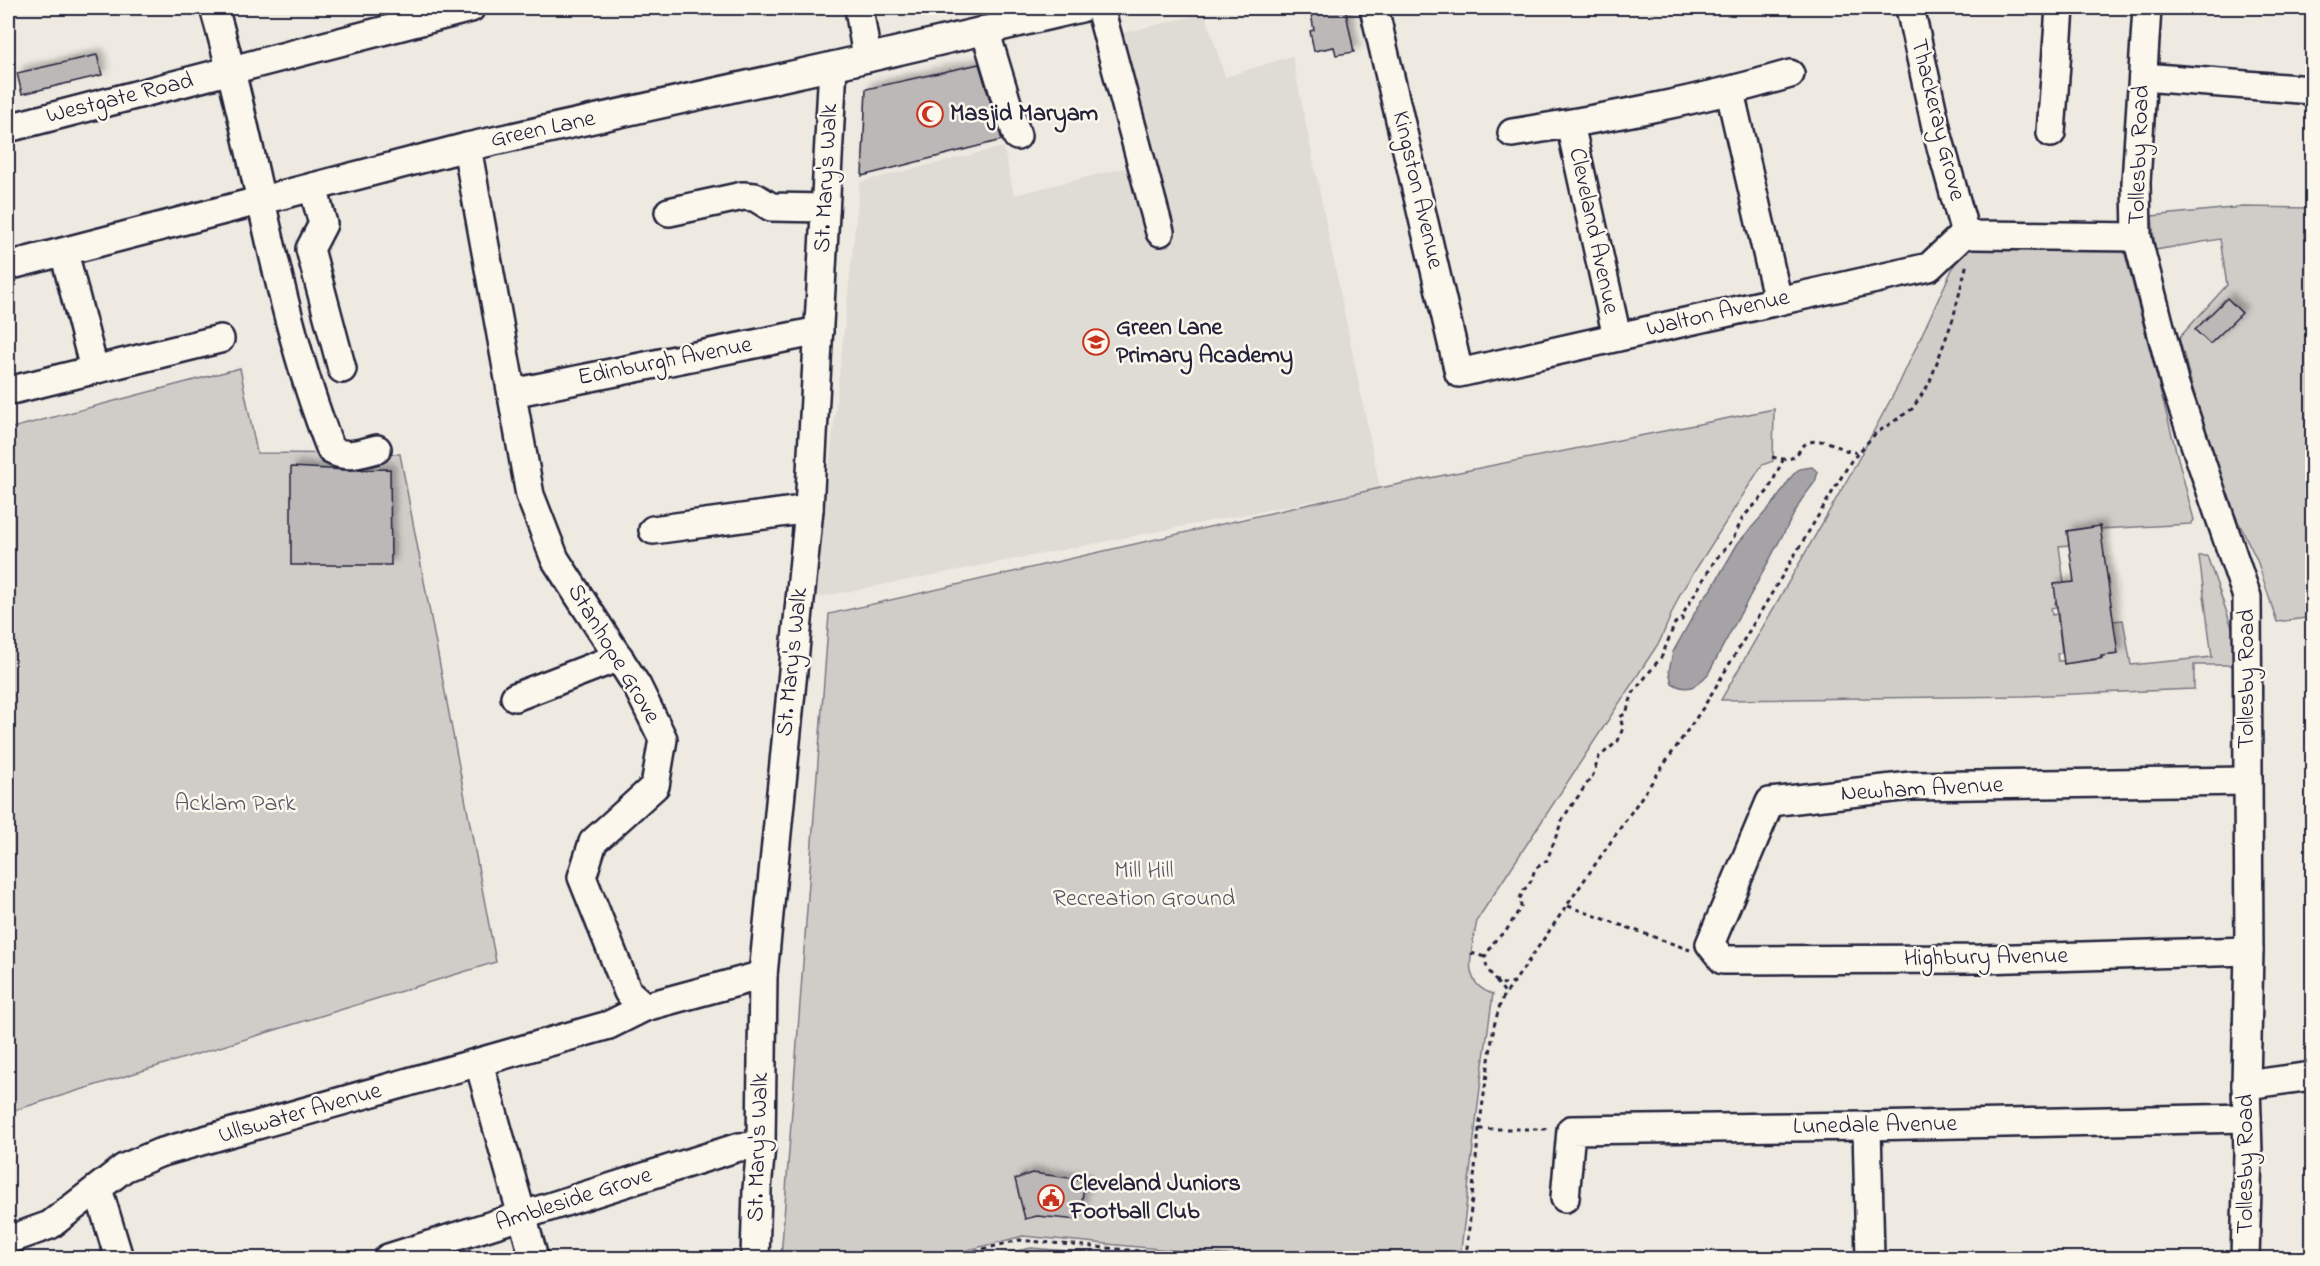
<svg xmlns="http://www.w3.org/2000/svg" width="2320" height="1266" viewBox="0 0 2320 1266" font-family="'Indie Flower',sans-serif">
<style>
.built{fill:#dfdbd5}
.green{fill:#d0cdc9;stroke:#797882;stroke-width:1.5}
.water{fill:#a6a3a7;stroke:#716f7c;stroke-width:1.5}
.building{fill:#bcb8b8;stroke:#22223b;stroke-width:1.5;filter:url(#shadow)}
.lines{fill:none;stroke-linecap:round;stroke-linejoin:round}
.minor-casing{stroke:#22223b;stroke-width:32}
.path{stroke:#22223b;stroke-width:3;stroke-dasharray:4.5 4.5;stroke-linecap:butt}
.minor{stroke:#fbf7ec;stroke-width:27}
.labels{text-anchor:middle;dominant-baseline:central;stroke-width:5;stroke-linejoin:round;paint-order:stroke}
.street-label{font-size:24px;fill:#22223b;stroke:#fbf7ec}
.poi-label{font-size:24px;font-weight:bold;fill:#22223b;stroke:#fbf7ec;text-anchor:start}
.park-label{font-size:24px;fill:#565566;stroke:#fbf7ec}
</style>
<defs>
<filter id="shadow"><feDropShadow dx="5.5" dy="-5.5" stdDeviation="3" flood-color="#0004"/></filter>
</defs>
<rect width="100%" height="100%" fill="#eeeae2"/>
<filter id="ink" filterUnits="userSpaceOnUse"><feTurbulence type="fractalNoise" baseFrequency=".0167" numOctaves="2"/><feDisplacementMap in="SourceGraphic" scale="12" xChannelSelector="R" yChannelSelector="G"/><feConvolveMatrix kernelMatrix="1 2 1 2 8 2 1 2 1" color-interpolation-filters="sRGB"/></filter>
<g filter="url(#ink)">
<polygon class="built" points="1205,13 1225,77 1292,56 1380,488 815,598 860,182 1003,147 1014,195 1129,167 1099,39"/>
<g class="green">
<polygon points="2242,207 2312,208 2312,617 2277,622 2257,560 2218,480 2179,338 2227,285 2220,239 2155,250 2152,216"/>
<polygon points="2121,239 2194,520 2191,524 2100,529 2099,526 2067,531 2069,545 2059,546 2064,583 2057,601 2055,602 2056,607 2051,608 2052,615 2057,614 2062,653 2057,654 2058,661 2064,661 2064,664 2101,659 2101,656 2118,654 2113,621 2123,620 2131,665 2212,657 2199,556 2207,556 2234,633 2238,665 2194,665 2194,689 2025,696 1721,700 1851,473 1899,384 1962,248"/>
<polygon points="240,368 257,453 400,454 496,962 15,1110 8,1060 8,429"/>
<path d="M1774,409L1773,461L1762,465L1680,594L1660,641L1477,920C1473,948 1458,983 1493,994L1481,1079L1460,1258H1254L1023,1236L937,1258H781L829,614L1380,488Z"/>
<polygon points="1031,1248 1151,1258 982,1258"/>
</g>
<path class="water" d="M1812,467L1818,472L1815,482L1802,499L1708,674C1697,686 1688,693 1672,683L1669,671L1673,652L1702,600L1712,588L1738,543L1776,500L1792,476L1799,469Z"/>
<g class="building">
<polygon points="1345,8 1354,52 1336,55 1334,47 1314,51 1310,31 1314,30 1311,14"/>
<polygon points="97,55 102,75 22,94 17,73"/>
<polygon points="979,64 1002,140 862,176 866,89"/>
<polygon points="2227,298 2242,313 2210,344 2195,330"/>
<polygon points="291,467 347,470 390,469 391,565 291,565"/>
<polygon points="2100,526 2118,654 2101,656 2102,658 2064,664 2054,584 2074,582 2067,531"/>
<polygon points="1032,1173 1085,1180 1079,1220 1037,1216 1025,1219 1015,1179"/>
</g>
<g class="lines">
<g class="minor-casing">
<g id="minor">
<path d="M214,8C257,154 275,308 331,450C347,459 361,453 377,449"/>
<polyline points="859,8 867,58"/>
<polyline points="1100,8 1160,232"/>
<polyline points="1374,8 1459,373 1929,267 1965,233"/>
<polyline points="1910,8 1938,136 1965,233"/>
<polyline points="2147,8 2136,182 2137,237 2175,385 2247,597 2249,951 2246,1085 2248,1154 2245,1258"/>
<polyline points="985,30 1017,136"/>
<polyline points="2143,77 2312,90"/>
<polyline points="1730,92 1778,301"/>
<polyline points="1570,124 1617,337"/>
<polyline points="8,128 471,8"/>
<path d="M1512,133C1605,118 1699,101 1790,74"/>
<polyline points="2051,133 2060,8"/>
<polyline points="467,147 530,495 555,559 637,686 663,739 655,786 593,842 582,877 628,992 645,1007 763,975"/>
<polyline points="313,187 323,224 310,249 342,369"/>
<polyline points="669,212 743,196 755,197 771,207 825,208"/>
<polyline points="1965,233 1974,235 2137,237"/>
<polyline points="64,252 94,369"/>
<polyline points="8,266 467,147 833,66 1081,8"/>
<polyline points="8,391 220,339"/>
<polyline points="512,393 819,331"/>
<polyline points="653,530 809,509"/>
<polyline points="515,697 619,657"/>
<polyline points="2248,781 1911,786 1770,802 1710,944 1723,960 1980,959 2249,951"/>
<polyline points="479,1063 534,1258"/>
<polyline points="2246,1085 2312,1076"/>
<polyline points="1867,1126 1870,1258"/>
<polyline points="98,1189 119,1258"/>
<polyline points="1565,1198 1571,1130 1867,1126 2247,1118"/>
<polyline points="8,1240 50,1225 124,1168 159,1153 609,1025 645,1007"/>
<polyline points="388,1258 739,1147 761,1146"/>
<polyline points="755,1258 757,1189 761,1146 763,975 809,509 833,66"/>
</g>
</g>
<g class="path">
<path d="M1772,457C1807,466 1791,442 1817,441C1834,440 1845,454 1857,452"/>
<polyline points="1568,906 1690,950"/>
<polyline points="1471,953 1485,957"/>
<polyline points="1496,981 1506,994"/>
<polyline points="1515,982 1504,984 1495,980 1487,968 1485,957 1496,939 1506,931 1521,907 1520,898 1524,890 1531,881 1535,869 1547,860 1563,818 1593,775 1599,757 1618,741 1623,728 1620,717 1626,713 1633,693 1662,656 1675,623 1682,620 1683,614 1715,560 1732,541 1743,517 1768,491 1783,460"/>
<polyline points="1479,1129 1549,1129"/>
<polyline points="948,1258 1019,1240 1215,1258"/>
<polyline points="1466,1258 1479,1129 1494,1026 1501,1001 1703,708 1851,461 1875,434 1912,409 1929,384 1953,319 1967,263"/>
</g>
<use href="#minor" class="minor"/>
</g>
</g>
<defs>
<g id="mosque-ring" transform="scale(1.35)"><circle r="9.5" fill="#fbf7ec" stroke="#c8321e" stroke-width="1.5"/><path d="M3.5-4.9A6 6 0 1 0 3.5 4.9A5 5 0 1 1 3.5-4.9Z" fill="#c8321e"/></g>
<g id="school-ring" transform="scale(1.35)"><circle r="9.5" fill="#fbf7ec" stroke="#c8321e" stroke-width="1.5"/><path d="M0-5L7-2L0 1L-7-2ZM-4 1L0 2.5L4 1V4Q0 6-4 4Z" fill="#c8321e"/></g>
<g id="civic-ring" transform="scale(1.35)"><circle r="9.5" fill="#fbf7ec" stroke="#c8321e" stroke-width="1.5"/><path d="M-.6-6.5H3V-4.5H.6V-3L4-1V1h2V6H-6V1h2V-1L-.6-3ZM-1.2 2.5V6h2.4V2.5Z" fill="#c8321e"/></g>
</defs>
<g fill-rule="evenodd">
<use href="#mosque-ring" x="930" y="114"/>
<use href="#school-ring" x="1096" y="342"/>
<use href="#civic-ring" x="1051" y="1198"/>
</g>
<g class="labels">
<g class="street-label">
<text transform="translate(120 99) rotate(-14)">Westgate Road</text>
<text transform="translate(1937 120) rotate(76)">Thackeray Grove</text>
<text transform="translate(543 130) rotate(-12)">Green Lane</text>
<text transform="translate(2140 155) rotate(-88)">Tollesby Road</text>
<text transform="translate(827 178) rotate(-87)">St. Mary's Walk</text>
<text transform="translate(1417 190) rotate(77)">Kingston Avenue</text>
<text transform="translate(1593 231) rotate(78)">Cleveland Avenue</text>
<text transform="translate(1718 314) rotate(-13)">Walton Avenue</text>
<text transform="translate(665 362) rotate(-11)">Edinburgh Avenue</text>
<text transform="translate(613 654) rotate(59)">Stanhope Grove</text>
<text transform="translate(793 662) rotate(-84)">St. Mary's Walk</text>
<text transform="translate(2247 679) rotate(-90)">Tollesby Road</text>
<text transform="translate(1922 790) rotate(-3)">Newham Avenue</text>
<text transform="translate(1986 958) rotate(-1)">Highbury Avenue</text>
<text transform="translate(300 1114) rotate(-16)">Ullswater Avenue</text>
<text transform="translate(1875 1126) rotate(-1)">Lunedale Avenue</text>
<text transform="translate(759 1147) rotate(-88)">St. Mary's Walk</text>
<text transform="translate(2246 1164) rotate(-90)">Tollesby Road</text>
<text transform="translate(574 1200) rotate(-18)">Ambleside Grove</text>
</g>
<g class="poi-label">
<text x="950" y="114">Masjid Maryam</text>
<text x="1116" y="328">Green Lane<tspan x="1116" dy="28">Primary Academy</tspan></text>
<text x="1070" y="1184">Cleveland Juniors<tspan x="1070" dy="28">Football Club</tspan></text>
</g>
<g class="park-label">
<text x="235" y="804">Acklam Park</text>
<text x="1144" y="871">Mill Hill<tspan x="1144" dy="28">Recreation Ground</tspan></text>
</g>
</g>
<rect width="2320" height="1266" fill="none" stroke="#fbf7ec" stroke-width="30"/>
<rect x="15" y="15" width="2290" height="1236" fill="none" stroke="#22223b" stroke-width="2" filter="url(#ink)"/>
</svg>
